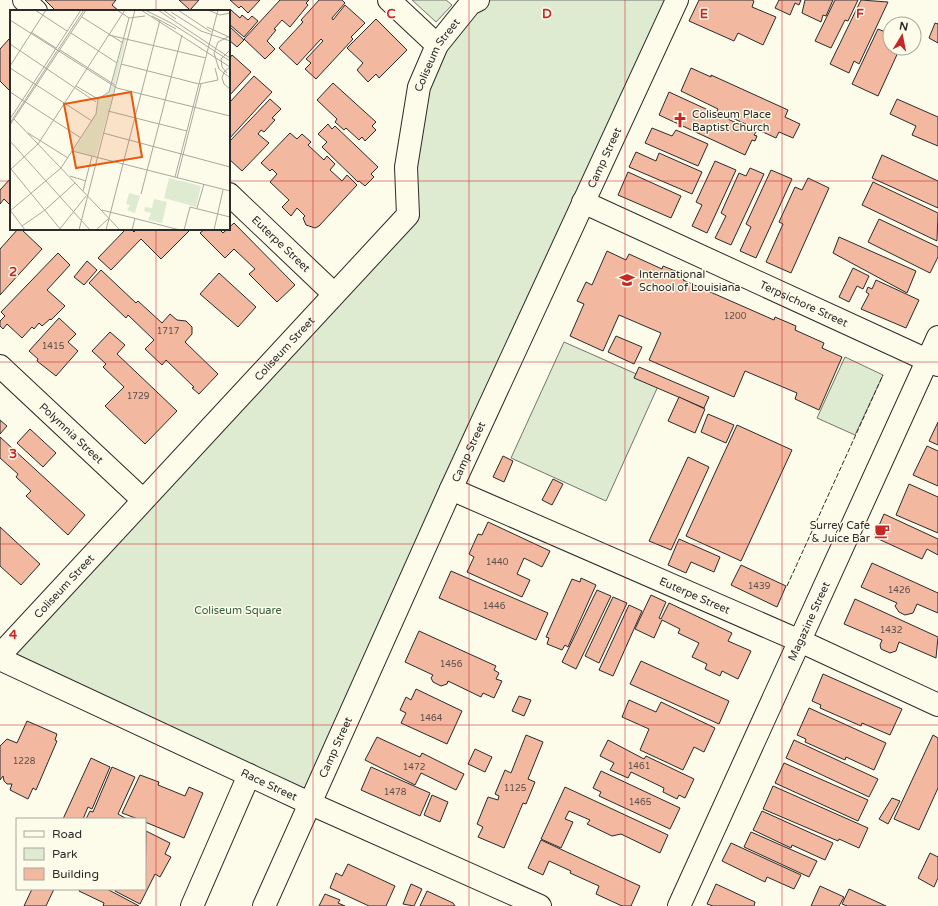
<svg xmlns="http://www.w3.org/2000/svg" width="938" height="906" viewBox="0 0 938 906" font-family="'Varela Round',sans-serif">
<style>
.green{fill:#deebd1;stroke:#74746e}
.building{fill:#f2b8a0;stroke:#2b2b2b}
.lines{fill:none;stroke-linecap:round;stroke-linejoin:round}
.minor-casing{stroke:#2b2b2b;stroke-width:24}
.minor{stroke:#fdfbea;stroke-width:22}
.fence{stroke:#2b2b2b;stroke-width:1;stroke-dasharray:5 2;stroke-linecap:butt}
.grid{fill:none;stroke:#c62828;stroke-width:1;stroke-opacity:0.55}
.labels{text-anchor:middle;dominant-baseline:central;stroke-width:3;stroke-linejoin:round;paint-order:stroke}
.number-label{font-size:9px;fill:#5d4e48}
.street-label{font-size:11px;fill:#2b2b2b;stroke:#fdfbea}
.poi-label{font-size:11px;fill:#2b2b2b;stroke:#fdfbea;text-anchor:start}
.park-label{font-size:11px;fill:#34623c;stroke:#fdfbea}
.inset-road{fill:none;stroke:#a9a89e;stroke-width:1}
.view{fill:#e8590c;fill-opacity:0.15;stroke:#e8590c;stroke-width:2}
.inset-edge{fill:none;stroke:#2b2b2b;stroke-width:2}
.grid-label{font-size:13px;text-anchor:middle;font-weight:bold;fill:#c62828;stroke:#fdfbea;stroke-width:3;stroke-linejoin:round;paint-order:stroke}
</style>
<rect width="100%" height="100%" fill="#fdfbea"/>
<g class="green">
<polygon points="412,0 446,0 452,5 436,22"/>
<polygon points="478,0 677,0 309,803 0,659 407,215 419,87"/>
<polygon points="564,342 659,384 606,501 511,458"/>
<polygon points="845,357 883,375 855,435 817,418"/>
</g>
<g class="building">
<polygon points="45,0 116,0 112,5 119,11 56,11"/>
<polygon points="179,0 199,0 190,10"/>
<polygon points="230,0 260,0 248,13 241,6 239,8"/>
<polygon points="280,0 309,0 306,3 308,5 290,27 282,20 274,29 276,30 267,41 275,49 265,59 244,39"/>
<polygon points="319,0 342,0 345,3 332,18 333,20 345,5 365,23 351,37 353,39 316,79 305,69 311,63 306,59 323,41 321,39 297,65 279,48 303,22 301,20"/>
<polygon points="699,0 752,0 754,1 752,7 776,17 763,45 738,33 734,41 689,21"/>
<polygon points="779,0 801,0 799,5 795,3 790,15 775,8"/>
<polygon points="805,0 833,0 826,16 823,15 821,22 802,13"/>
<polygon points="835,0 858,0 848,21 845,20 831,48 815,41"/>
<polygon points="861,0 888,2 859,64 854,61 849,73 830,64"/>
<polygon points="231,10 240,18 242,15 248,20 252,16 258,21 244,37 229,24 229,12"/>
<polygon points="376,19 407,50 379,78 376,74 368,82 357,70 363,63 347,48"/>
<polygon points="935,23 938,24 938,43 929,38"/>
<polygon points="229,26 244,40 237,47 229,40"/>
<polygon points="878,29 890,34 890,48 900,48 878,96 852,84"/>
<polygon points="9,39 11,41 11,92 0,81 0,49"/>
<polygon points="232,55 251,72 229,96 229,59"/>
<polygon points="691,68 711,77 711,75 788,110 785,117 800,124 793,138 779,132 776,138 717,111 718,109 681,91"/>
<polygon points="254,76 272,92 229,139 229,103"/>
<polygon points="333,83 376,122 372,126 376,130 365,141 362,137 359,140 346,128 344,130 335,122 337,119 317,100"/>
<polygon points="669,92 756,132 754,135 757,136 755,141 752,140 745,155 659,115"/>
<polygon points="270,99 281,109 272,118 275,120 264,132 261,130 258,134 269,143 242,171 229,159 229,142"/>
<polygon points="897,99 938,117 938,146 912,135 916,126 890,114"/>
<polygon points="328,124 332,129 335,126 378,167 371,174 374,177 365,186 359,181 358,182 322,147 327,142 318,134"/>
<polygon points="652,128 672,136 676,130 708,144 698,166 645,143"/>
<polygon points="290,133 297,139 302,134 311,142 308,145 324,160 327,156 335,164 330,170 342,181 347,175 357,185 319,226 315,228 306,225 303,218 305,216 297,208 291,216 282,207 289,200 270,182 277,174 272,169 270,171 261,163"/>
<polygon points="636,152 656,161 659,153 702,172 692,194 629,167"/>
<polygon points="882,155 938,181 938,208 872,178"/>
<polygon points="715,161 736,170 707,233 692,226 702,205 696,202"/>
<polygon points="750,168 764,174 731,245 715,238 726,216 721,213 739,173 746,176"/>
<polygon points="771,170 792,179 756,258 740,251 751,227 746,224"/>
<polygon points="628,172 681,196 671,218 618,195"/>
<polygon points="11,178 11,206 4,199 0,204 0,190"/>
<polygon points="808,178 829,188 791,273 766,262 783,224 779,222 795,187 802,190"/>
<polygon points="873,182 938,213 937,241 862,205"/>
<polygon points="879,219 938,247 938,257 930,273 868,242"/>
<polygon points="234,223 295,285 277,302 249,274 255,269 234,249 225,258 200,233 205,229 219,229 223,233"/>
<polygon points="18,229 21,229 42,249 0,295 0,249"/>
<polygon points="126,229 131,229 134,232 137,229 191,229 161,259 141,239 111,270 98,258"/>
<polygon points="839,237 916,271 907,293 833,253"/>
<polygon points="607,251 626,260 629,254 662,269 663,266 685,275 683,280 774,320 775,317 796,326 795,330 824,343 822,348 842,357 819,410 795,399 797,393 745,371 734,397 649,360 661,333 619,315 603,351 570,336 584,304 577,301 586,282 592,285"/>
<polygon points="58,253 70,265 47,290 65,306 51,320 50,319 42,326 39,323 34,329 32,327 22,338 7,324 3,329 0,326 0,321 5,316 1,312"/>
<polygon points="87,261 97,270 84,285 74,277"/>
<polygon points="853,268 869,276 863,289 857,286 849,302 839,297"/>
<polygon points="101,270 136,303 138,301 162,323 170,314 177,320 186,321 192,327 192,334 185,342 218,374 199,394 192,388 194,387 166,360 162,365 145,349 154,340 128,315 126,318 89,283"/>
<polygon points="219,273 256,307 238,327 200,294"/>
<polygon points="876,280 919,300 906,328 861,309 869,294 866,292 868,287 872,289"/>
<polygon points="59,318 76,334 68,342 78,351 56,376 37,361 38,359 29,351"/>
<polygon points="110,332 125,345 117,354 177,411 145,444 105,406 124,387 103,367 106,364 92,351"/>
<polygon points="616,336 642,347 634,364 608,352"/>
<polygon points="639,367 709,397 704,408 634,378"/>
<polygon points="679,397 705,409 695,433 668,421"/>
<polygon points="708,414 734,425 726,443 701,432"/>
<polygon points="0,420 7,426 0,434"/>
<polygon points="938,422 938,445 929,441"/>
<polygon points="737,425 792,450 741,561 686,536"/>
<polygon points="30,429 56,453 43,467 17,443"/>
<polygon points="0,437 85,515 68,535 26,496 31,491 16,477 18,474 0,458"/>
<polygon points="927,446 938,451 938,486 913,475"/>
<polygon points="503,456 513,461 504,482 493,477"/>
<polygon points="688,457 709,467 671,550 649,541"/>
<polygon points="553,479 563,484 552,505 542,500"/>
<polygon points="909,484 938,497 938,533 896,515"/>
<polygon points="884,514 938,539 938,555 927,549 922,559 874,537"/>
<polygon points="488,522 550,551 542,567 524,558 517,574 530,580 522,597 467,572 474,557 469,554 478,534 482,535"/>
<polygon points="0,527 40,564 21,585 0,566"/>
<polygon points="679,539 720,557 714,572 691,562 686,573 668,565"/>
<polygon points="872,563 938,593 938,613 917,604 913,613 905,615 899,612 895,606 897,603 861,587"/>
<polygon points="741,565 786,586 777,607 731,585"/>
<polygon points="451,571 548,613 536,640 439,598"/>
<polygon points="581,578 596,585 568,647 565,645 562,650 547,644 549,638 546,637 572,579 580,582"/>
<polygon points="597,590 611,596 576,669 562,662"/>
<polygon points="651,595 666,602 659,618 661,619 669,603 732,633 728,641 751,651 738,679 722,671 720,676 705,669 707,664 692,657 699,643 678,633 680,629 662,620 654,638 635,629"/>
<polygon points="613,597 627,603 599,663 585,656"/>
<polygon points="855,599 938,637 936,658 899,642 896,651 890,653 881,649 880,645 882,640 844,624"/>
<polygon points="629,605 642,611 613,676 599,670"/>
<polygon points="419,631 496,666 494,670 499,673 496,679 502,681 494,698 483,693 481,697 448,681 447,684 441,686 433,682 431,678 433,675 405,662"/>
<polygon points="641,661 729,701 719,724 630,684"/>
<polygon points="823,674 902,709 890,735 862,723 861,726 820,708 821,705 812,701"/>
<polygon points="416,689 462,711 447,744 401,723 406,713 400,710 406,697 411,700"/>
<polygon points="519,696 531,700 524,716 512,711"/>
<polygon points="629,700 656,712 661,702 715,728 704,752 694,747 683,770 640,750 649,729 622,717"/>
<polygon points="809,708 886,743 874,770 846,757 845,760 805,742 806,739 797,735"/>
<polygon points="27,721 57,734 55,740 57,741 36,790 33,788 28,799 10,790 12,784 7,784 4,781 3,776 0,780 0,746 7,739 17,743"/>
<polygon points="526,735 543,742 528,779 535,782 526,804 523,803 504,848 478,837 483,827 477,824 488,797 498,800 499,796 495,794 505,770 511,773"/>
<polygon points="933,735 938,738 938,788 919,830 894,819"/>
<polygon points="377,737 420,757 422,753 464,774 456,790 421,773 415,785 365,760"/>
<polygon points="608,740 644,759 646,756 694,779 685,798 679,795 677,799 663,792 664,788 631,772 628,778 610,770 614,763 600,756"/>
<polygon points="794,740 878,779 869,797 786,758"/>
<polygon points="475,749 492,757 485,772 468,764"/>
<polygon points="91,758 110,767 92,809 88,807 83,819 63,819"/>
<polygon points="784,763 868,800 858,821 775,783"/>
<polygon points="112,767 135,777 118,814 127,819 86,819 90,811 93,812"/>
<polygon points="371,767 430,793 420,816 361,790"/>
<polygon points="601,771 680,808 670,829 599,796 601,792 593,788"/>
<polygon points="140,775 159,782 158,785 185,796 189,787 203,793 184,838 145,822 145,819 138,819 122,813"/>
<polygon points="773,786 868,828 859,848 839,839 838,841 763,809"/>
<polygon points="565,787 668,835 660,853 621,834 612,836 587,824 590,820 569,811 565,819 573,822 561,848 541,839"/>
<polygon points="432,795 448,802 440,822 424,815"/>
<polygon points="892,798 900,801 888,824 879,819"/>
<polygon points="762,811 833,843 825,860 792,845 791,848 753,830"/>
<polygon points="146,831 170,843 165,854 171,857 160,877 155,874 140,904 115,891 116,889 145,889"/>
<polygon points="751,832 817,861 809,877 744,847"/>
<polygon points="541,840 640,886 631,906 622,906 596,894 599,886 570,873 571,871 549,861 543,875 528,868"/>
<polygon points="731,843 801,875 794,889 767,877 765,882 722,861"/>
<polygon points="930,853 938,857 938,878 934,887 918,878"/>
<polygon points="348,864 395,886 386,906 369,906 330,888 336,873 342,876"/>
<polygon points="411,884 422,889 414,906 403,904"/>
<polygon points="716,884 755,902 754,906 713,906 707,904"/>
<polygon points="820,886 844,897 839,906 811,906"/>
<polygon points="32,889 54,889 46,906 24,906"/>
<polygon points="80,889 107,889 139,906 103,906 104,903 79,891"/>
<polygon points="849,889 886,906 847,906 842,904"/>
<polygon points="427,891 453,903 455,906 420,906"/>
<polygon points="325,894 340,900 338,903 345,906 319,906"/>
</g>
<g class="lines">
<g class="minor-casing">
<g id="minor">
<polyline points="24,0 36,11"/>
<polyline points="389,0 437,45"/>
<path id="s1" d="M229,194L333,293"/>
<path id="s2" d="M583,202L938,365"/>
<path id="s3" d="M0,366L143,500"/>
<path id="s4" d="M451,489L800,641L938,705"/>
<path id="s5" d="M0,655L408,215L406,167L419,87L437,45L470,4L478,0"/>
<path id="s6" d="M0,659L309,803L540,906"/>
<polyline points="192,906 249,775"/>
<path id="s7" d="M264,906L451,489L677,0"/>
<path id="s8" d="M679,906L938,337"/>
</g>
</g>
<use href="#minor" class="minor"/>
<polyline class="fence" points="787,586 883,375"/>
</g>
<path class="grid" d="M156,0V11M313,0V906M469,0V906M625,0V906M782,0V906M0,181H11M229,181H938M156,229V906M0,362H938M0,544H938M0,725H938"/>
<defs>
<g id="church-bare" transform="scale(1.2)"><path d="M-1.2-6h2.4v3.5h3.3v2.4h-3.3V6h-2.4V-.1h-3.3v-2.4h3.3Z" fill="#c62828" stroke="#fdfbea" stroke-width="2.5" paint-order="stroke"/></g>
<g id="school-bare" transform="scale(1.2)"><path d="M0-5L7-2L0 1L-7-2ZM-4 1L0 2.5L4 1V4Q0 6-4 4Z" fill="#c62828" stroke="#fdfbea" stroke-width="2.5" paint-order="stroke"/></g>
<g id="cafe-bare" transform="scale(1.2)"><path d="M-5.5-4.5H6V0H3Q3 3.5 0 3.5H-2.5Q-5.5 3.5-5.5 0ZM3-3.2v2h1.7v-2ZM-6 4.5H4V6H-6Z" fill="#c62828" stroke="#fdfbea" stroke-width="2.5" paint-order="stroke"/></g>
</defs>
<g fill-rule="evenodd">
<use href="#church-bare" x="680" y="120"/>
<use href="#school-bare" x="627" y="280"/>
<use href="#cafe-bare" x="882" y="531"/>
</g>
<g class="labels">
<g class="number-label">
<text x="735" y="316">1200</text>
<text x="168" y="331">1717</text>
<text x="53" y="346">1415</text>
<text x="138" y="396">1729</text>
<text x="497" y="562">1440</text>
<text x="759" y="586">1439</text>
<text x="899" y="590">1426</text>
<text x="494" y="606">1446</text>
<text x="891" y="630">1432</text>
<text x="451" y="664">1456</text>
<text x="431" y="718">1464</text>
<text x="24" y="761">1228</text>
<text x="639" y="766">1461</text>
<text x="414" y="767">1472</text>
<text x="515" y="788">1125</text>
<text x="395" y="792">1478</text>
<text x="640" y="802">1465</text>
</g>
<g class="street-label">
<text stroke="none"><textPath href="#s5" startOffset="766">Coliseum Street</textPath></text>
<text stroke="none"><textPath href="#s7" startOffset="822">Camp Street</textPath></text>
<text stroke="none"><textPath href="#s1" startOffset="72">Euterpe Street</textPath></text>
<text stroke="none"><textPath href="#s2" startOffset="243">Terpsichore Street</textPath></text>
<text stroke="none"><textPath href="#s5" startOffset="418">Coliseum Street</textPath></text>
<text stroke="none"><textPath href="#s3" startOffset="98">Polymnia Street</textPath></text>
<text stroke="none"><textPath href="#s7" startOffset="498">Camp Street</textPath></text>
<text stroke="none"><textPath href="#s5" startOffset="94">Coliseum Street</textPath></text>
<text stroke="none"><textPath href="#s4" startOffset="266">Euterpe Street</textPath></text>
<text stroke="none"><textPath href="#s8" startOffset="313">Magazine Street</textPath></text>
<text stroke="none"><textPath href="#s7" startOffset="174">Camp Street</textPath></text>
<text stroke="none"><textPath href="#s6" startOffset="297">Race Street</textPath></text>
</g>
<g class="poi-label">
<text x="692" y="114">Coliseum Place<tspan x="692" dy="13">Baptist Church</tspan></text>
<text x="639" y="274">International<tspan x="639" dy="13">School of Louisiana</tspan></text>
<text x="870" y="525" text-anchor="end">Surrey Cafe<tspan x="870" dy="13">&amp; Juice Bar</tspan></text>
</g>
<g class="park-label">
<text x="238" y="610">Coliseum Square</text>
</g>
</g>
<g transform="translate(10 10)">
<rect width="220" height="220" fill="#fdfbea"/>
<path d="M114,29H116L105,74L102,73ZM101,75L105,77L86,147L63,141L86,104L88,89L98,83ZM159,168L191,176L186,197L154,188ZM119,183L130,186L125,203L117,200L120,195L116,194ZM144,189L157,192L152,213L138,210L141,203L134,201L135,197L142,198Z" fill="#deebd1"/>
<path class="inset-road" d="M25,0L57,21M107,0L119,8L135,6M131,0L220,57M135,0L161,13L220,51M148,0L220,48M153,0L166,9M168,0L201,22M198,0L210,5L220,3M161,2L191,21L220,31M142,6L166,19M72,7L113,33M0,10L107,78L220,106M197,17L219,27M21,22L46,38M61,23L107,53M99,25L196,48M220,26L208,32L204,43L209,59L220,68M0,34L86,92M50,40L105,75M111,54L189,74L208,70L205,58M0,56L36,0M220,57L214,62L212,68L214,74L220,79M0,58L82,111M217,63L212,57L211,49L220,40M66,76L88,89M0,82L71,128M98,101L177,121M0,109L71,0M4,109L110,220M0,113L74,0M0,115L76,0M18,123L58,148M93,123L220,157M0,131L80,220M62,141L220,181M1,159L51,220M0,160L28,134L115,0M60,166L76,171M165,167L208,0M167,168L191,74M73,181L82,146M131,184L172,25M187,198L194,174M0,200L15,220M92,200L170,220M0,201L51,158L86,104L88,89L99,82L119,8M12,216L35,200L65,173M49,220L76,186M69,220L125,0M86,220L98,209M96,220L150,10M122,220L125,208M174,220L180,197L220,207M204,220L213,180"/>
<path class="view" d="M121,82L132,147L66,158L54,94Z"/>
<rect width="220" height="220" class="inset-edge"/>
</g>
<g class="grid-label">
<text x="391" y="18">C</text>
<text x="547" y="18">D</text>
<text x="704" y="18">E</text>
<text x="860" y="18">F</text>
<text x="13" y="276">2</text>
<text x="13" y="458">3</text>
<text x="13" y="639">4</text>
</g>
<rect x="16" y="818" width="130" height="72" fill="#fdfbea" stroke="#a9a89e"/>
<rect x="24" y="831" width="20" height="6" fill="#fdfbea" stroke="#a9a89e"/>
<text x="52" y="838" font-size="12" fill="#2b2b2b">Road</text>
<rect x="24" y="848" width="20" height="12" fill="#deebd1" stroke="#a9a89e"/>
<text x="52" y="858" font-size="12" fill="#2b2b2b">Park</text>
<rect x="24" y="868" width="20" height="12" fill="#f2b8a0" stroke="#a9a89e"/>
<text x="52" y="878" font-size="12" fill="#2b2b2b">Building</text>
<g transform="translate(902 36) rotate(10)"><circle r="19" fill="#fdfbea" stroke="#a9a89e"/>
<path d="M0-3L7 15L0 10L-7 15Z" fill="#c62828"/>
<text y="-6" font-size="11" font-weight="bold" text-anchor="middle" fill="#2b2b2b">N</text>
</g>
</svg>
